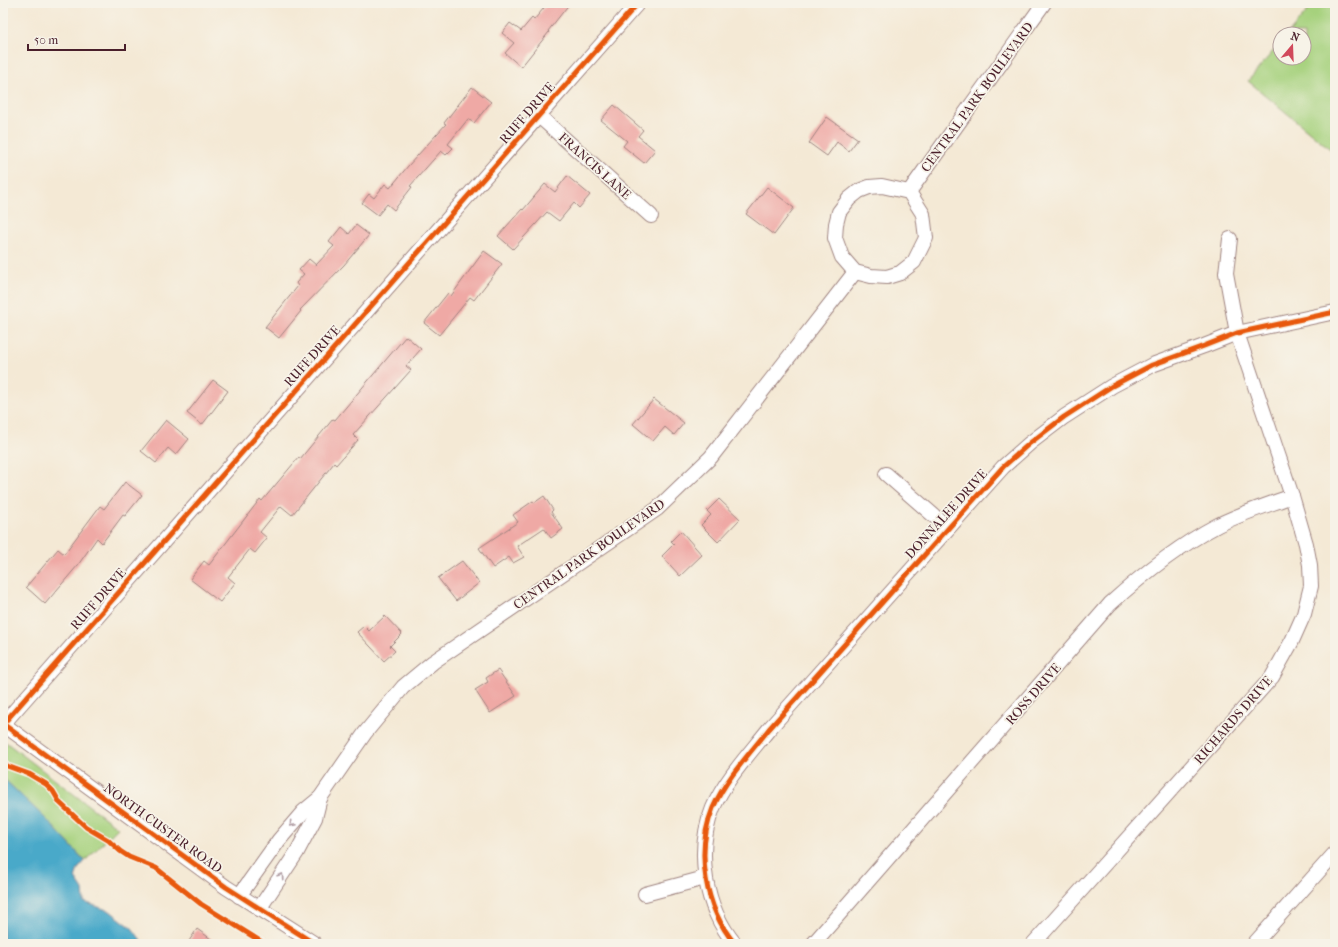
<svg xmlns="http://www.w3.org/2000/svg" width="1338" height="947" viewBox="0 0 1338 947" font-family="'IM FELL French Canon',serif">
<style>
.green{fill:#a6d17d;stroke:#787854}
.water{fill:#4aa9c9;stroke:#4a647a}
.building{fill:#efa9a5}
.lines{fill:none;stroke-linecap:round;stroke-linejoin:round}
.minor-casing{stroke:#9f8480;stroke-width:16}
.minor{stroke:#fff;stroke-width:14}
.cycleway-casing{stroke:#f7f3e8;stroke-width:8}
.cycleway{stroke:#e8590c;stroke-width:5}
.oneway{stroke:#ae9aa0}
.labels{text-anchor:middle;dominant-baseline:central;stroke-width:3.5;stroke-linejoin:round;paint-order:stroke}
.street-label{font-size:13px;fill:#4a1f2b;stroke:#f7f3e8}
</style>
<rect width="100%" height="100%" fill="#f7f3e8"/>
<filter id="ink" filterUnits="userSpaceOnUse"><feTurbulence type="fractalNoise" baseFrequency=".025" numOctaves="2"/><feDisplacementMap in="SourceGraphic" scale="8" xChannelSelector="R" yChannelSelector="G"/><feConvolveMatrix kernelMatrix="1 2 1 2 8 2 1 2 1" color-interpolation-filters="sRGB"/></filter>
<filter id="wash" filterUnits="userSpaceOnUse"><feTurbulence type="fractalNoise" baseFrequency=".012" numOctaves="4" result="noise"/><feDisplacementMap in="SourceGraphic" scale="16" xChannelSelector="R" yChannelSelector="G"/><feGaussianBlur stdDeviation="0.9" result="paint"/><feColorMatrix in="noise" values="0 0 0 0 0 0 0 0 0 0 0 0 0 0 0 0 0 1.4 0 .05"/><feComposite in="paint" operator="in"/></filter>
<g filter="url(#wash)">
<rect width="100%" height="100%" fill="#f4e9d5"/>
<g class="green">
<polygon points="1314,3 1335,3 1335,153 1248,81 1280,43 1280,58 1304,58 1304,34 1288,34"/>
<polygon points="3,740 118,828 85,861 47,820 3,778"/>
</g>
<polygon class="water" points="3,778 47,820 85,861 78,869 75,878 83,890 84,902 110,911 132,928 144,944 3,944"/>
<g id="blocks">
<g class="building">
<polygon points="548,3 570,3 548,31 549,32 521,67 505,53 514,43 502,33 510,23 521,31 532,18 534,20"/>
<polygon points="472,87 491,102 474,123 468,119 448,144 453,148 446,155 441,151 410,186 412,187 394,210 387,204 378,215 362,203 369,194 374,198 385,184 390,188 408,166 446,124 444,123"/>
<polygon points="614,105 643,130 638,136 655,150 644,163 623,146 627,141 601,120"/>
<polygon points="827,117 858,139 849,151 837,142 827,156 809,143"/>
<polygon points="567,176 590,195 579,208 574,203 559,221 547,212 513,249 498,236 522,209 523,210 545,184 555,192"/>
<polygon points="767,187 794,208 774,235 746,214"/>
<polygon points="356,225 369,235 344,265 300,310 301,311 279,338 265,327 298,286 296,283 304,274 299,270 309,259 316,265 334,246 329,242 341,227 349,234"/>
<polygon points="484,251 502,264 474,300 470,297 439,335 424,323 448,293 451,296"/>
<polygon points="406,336 421,349 406,366 411,370 353,435 358,440 336,465 334,463 292,515 281,506 260,532 267,538 255,553 250,549 228,577 235,583 220,602 190,579 204,561 209,565 260,499 262,501 299,457 300,459 333,419 335,420"/>
<polygon points="213,380 228,391 202,425 187,413"/>
<polygon points="654,399 684,423 674,435 665,427 653,441 633,424"/>
<polygon points="166,420 189,439 176,455 168,448 156,463 141,451"/>
<polygon points="125,482 142,495 125,516 123,515 102,543 97,538 78,565 45,604 26,587 58,549 64,554 100,506 104,509"/>
<polygon points="544,496 553,510 551,512 563,529 551,538 544,528 517,546 524,557 513,563 509,557 493,568 479,548 518,522 513,515 533,501 534,503"/>
<polygon points="719,499 740,519 718,542 701,525 711,515 707,511"/>
<polygon points="681,531 702,555 680,576 662,556 674,544 671,541"/>
<polygon points="462,561 479,583 456,601 438,578"/>
<polygon points="385,616 402,634 390,646 395,651 384,661 357,632 364,626 369,631"/>
<polygon points="498,670 516,696 490,713 475,690 488,682 486,678"/>
<polygon points="197,929 218,944 187,944"/>
</g>
</g>
</g>
<g filter="url(#ink)">
<use href="#blocks" fill-opacity="0" stroke="#9f8480" stroke-width="1"/>
<g class="lines">
<g class="minor-casing">
<g id="minor">
<polyline points="539,116 651,216"/>
<polygon points="882,186 909,192 923,214 926,238 914,262 900,273 887,277 871,276 855,272 842,257 835,238 836,224 839,212 849,199 859,191 869,187"/>
<polyline points="909,192 1044,3"/>
<polyline points="886,474 948,528"/>
<polyline points="3,724 638,3"/>
<polyline points="3,724 226,887 315,944"/>
<polyline points="645,894 705,878"/>
<polyline points="239,896 279,840 303,812 320,798 365,733 403,687 433,662 657,509 711,457 855,272"/>
<polyline points="259,909 297,852 315,818 320,798"/>
<path d="M735,944C705,908 695,852 713,808C725,780 750,753 769,729L1003,467L1030,443L1064,417L1112,386L1152,365L1204,346L1237,333L1335,312"/>
<path d="M813,944L1110,604C1143,574 1178,546 1218,525C1242,513 1268,505 1292,496"/>
<polyline points="1033,944 1272,677 1292,641 1304,614 1311,586 1310,565 1306,544 1292,496 1237,333 1226,273 1230,239"/>
<polyline points="1254,944 1335,853"/>
</g>
</g>
<use href="#minor" class="minor"/>
<g class="cycleway-casing">
<g id="cycleway">
<polyline points="3,724 638,3"/>
<polyline points="3,724 226,887 315,944"/>
<polyline points="3,762 7,766 29,774 46,784 53,791 60,803 86,827 108,840 120,851 129,857 156,868 201,904 265,944"/>
<path d="M735,944C705,908 695,852 713,808C725,780 750,753 769,729L1003,467L1030,443L1064,417L1112,386L1152,365L1204,346L1237,333L1335,312"/>
</g>
</g>
<use href="#cycleway" class="cycleway"/>
</g>
<defs><path id="oneway-chevron" d="M-2-3.5L2.5 0L-2 3.5" fill="none" stroke-width="1.6" stroke-linecap="round" stroke-linejoin="round"/></defs>
<g class="oneway">
<use href="#oneway-chevron" transform="translate(292 824) rotate(131)"/>
<use href="#oneway-chevron" transform="translate(281 876) rotate(-56)"/>
</g>
</g>
<g class="labels">
<g class="street-label">
<text transform="translate(977 97) rotate(-54)">CENTRAL PARK BOULEVARD</text>
<text transform="translate(527 113) rotate(-49)">RUFF DRIVE</text>
<text transform="translate(595 166) rotate(42)">FRANCIS LANE</text>
<text transform="translate(312 356) rotate(-48)">RUFF DRIVE</text>
<text transform="translate(946 514) rotate(-48)">DONNALEE DRIVE</text>
<text transform="translate(589 554) rotate(-35)">CENTRAL PARK BOULEVARD</text>
<text transform="translate(98 599) rotate(-49)">RUFF DRIVE</text>
<text transform="translate(1033 694) rotate(-49)">ROSS DRIVE</text>
<text transform="translate(1233 720) rotate(-49)">RICHARDS DRIVE</text>
<text transform="translate(163 828) rotate(36)">NORTH CUSTER ROAD</text>
</g>
</g>
<rect width="1338" height="947" fill="none" stroke="#f7f3e8" stroke-width="16"/>
<g transform="translate(1292 46) rotate(19)"><circle r="19" fill="#f7f3e8" stroke="#b29e9c"/>
<path d="M0-3L7 15L0 10L-7 15Z" fill="#d1495b"/>
<text y="-6" font-size="11" font-weight="bold" text-anchor="middle" fill="#4a1f2b">N</text>
</g>
<path d="M28 44v6h97v-6" fill="none" stroke="#4a1f2b" stroke-width="2"/>
<text x="34" y="44" font-size="12" fill="#4a1f2b" stroke="#f7f3e8" stroke-width="3" paint-order="stroke">50 m</text>
</svg>
